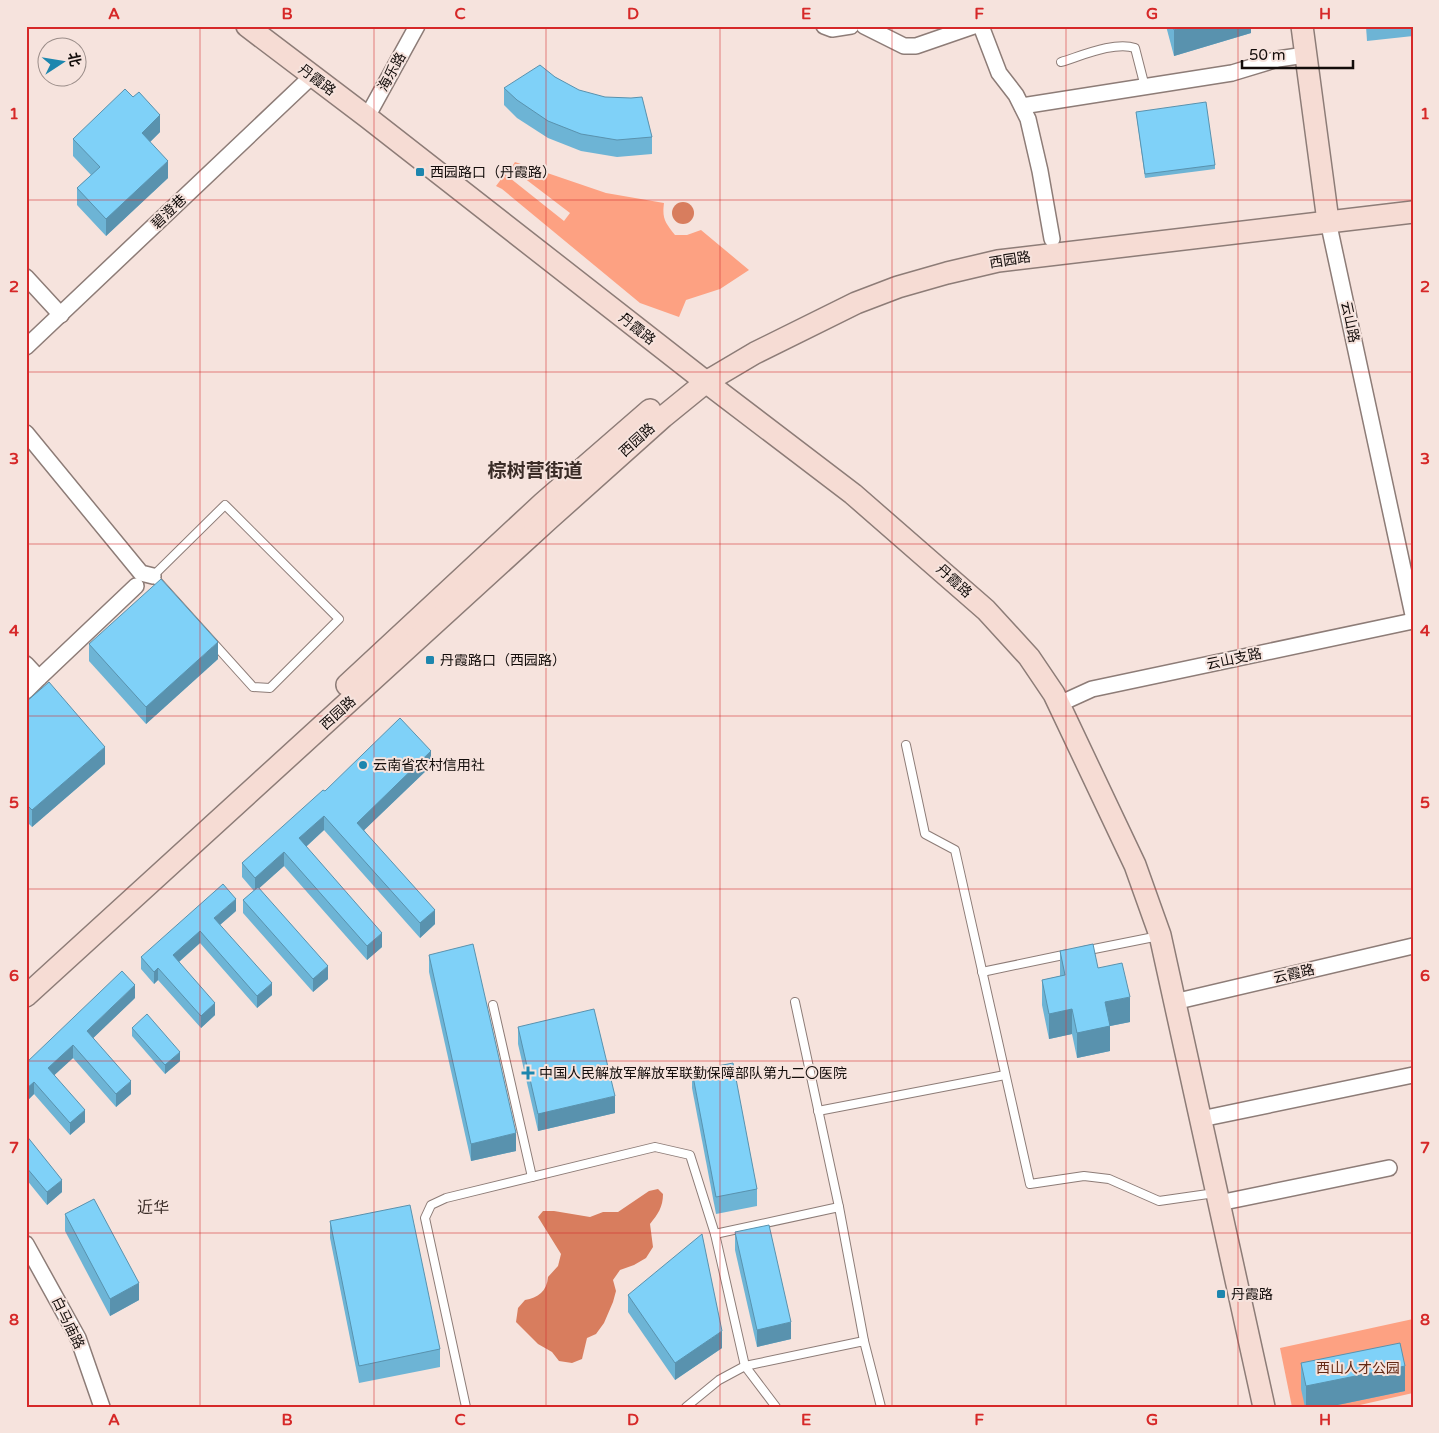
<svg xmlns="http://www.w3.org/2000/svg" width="1439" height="1433" viewBox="0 0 1439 1433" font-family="'Varela Round','Noto Sans SC',sans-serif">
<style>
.green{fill:#fda182}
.water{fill:#d87d5e}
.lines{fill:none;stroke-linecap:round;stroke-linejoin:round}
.lane-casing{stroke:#8d7c77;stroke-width:10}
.street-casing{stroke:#8d7c77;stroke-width:18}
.secondary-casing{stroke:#8d7c77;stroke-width:24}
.lane{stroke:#fff;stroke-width:8}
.street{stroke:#fff;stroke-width:15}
.secondary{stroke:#f6dcd4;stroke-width:21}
.wall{fill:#6db4d5}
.shaded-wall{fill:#5992ae}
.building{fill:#7fd1f8;stroke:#5992ae}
.grid{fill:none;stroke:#d62828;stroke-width:1;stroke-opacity:0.55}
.poi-dot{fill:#1d86ae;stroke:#f6e3dd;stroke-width:2}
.labels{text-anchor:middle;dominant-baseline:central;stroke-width:4;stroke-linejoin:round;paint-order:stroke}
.street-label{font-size:14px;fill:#130d0b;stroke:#f6e3dd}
.poi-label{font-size:14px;fill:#130d0b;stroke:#f6e3dd;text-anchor:start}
.park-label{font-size:14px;fill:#632813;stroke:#f6e3dd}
.quarter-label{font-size:16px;fill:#3a2c27;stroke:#f6e3dd}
.district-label{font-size:19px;font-weight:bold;fill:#3a2c27;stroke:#f6e3dd}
.neatline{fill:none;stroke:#d62828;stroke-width:2}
.grid-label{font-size:16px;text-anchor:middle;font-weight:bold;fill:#d62828}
</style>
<rect width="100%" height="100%" fill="#f6e3dd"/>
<g class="green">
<path d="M515,162L606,193L664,203C662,219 665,222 675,235H687L701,230L749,270L720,289L686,300L679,317L640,303L502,189L496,186L505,174L564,221L570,213L511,168Z"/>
<polygon points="1413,1319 1413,1393 1351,1407 1292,1407 1280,1348"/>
</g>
<g class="water">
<circle cx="683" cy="213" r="11"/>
<path d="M658,1189L663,1194C663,1207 658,1214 650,1224L653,1247L646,1258L634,1265L620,1270L613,1280L616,1291L613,1302L604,1323L596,1334L587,1338L582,1359L572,1363L559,1361L552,1352L538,1344L516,1322L518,1308L525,1300C538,1298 547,1291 548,1277L558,1266L561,1254L538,1217L543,1211H554L590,1217L603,1212H618L649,1191Z"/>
</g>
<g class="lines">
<g class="lane-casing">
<g id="lane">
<path d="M1061,62C1081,56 1115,41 1135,48L1145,87"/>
<polygon points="225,505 339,619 270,688 253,687 153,576"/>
<polyline points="906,745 925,834 955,850 1030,1184 1084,1176 1109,1179 1159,1201 1215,1193"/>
<polyline points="1084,951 1159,936"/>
<polyline points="982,972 1068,954"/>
<polyline points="795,1002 839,1207"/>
<polyline points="493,1005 532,1177"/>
<polyline points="818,1111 1005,1075"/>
<polyline points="715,1234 839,1207 864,1341"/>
<polyline points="466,1407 425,1218 431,1205 446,1198 655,1147 690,1155 715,1234 745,1366 864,1341 881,1407"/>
<polyline points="686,1407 719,1380 745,1366 776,1407"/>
</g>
</g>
<g class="street-casing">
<g id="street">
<polyline points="824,26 832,29 851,26"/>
<polyline points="864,26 904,46 916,46 974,26"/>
<polyline points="981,26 999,73 1016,95 1028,119 1040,171 1052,239"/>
<polyline points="1022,106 1232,73 1278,59 1305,55"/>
<polyline points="367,117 417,26"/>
<polyline points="1328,221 1413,615"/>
<polyline points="26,277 61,315"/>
<polyline points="26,347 312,76"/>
<polyline points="26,433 141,573 153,576"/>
<polyline points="26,664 39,678 26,691"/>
<polyline points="39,678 136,586"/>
<polyline points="1059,704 1092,689 1413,621"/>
<polyline points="1174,1002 1413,946"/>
<polyline points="1201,1119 1413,1075"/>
<polyline points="1219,1203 1389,1168"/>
<polyline points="26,1244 78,1338 102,1407"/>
</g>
</g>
<g class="secondary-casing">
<g id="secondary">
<polyline points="247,26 367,117 706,382 853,494 986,610 1029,657 1054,694 1135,865 1160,935 1264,1407"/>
<polyline points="1302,26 1328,221"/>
<polyline points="347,685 543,503 650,410"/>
<polyline points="26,996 549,519 663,417 706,382 755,353 856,303 898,287 947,273 998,261 1413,212"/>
</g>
</g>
<use href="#lane" class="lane"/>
<use href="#street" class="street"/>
<use href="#secondary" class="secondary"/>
</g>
<g class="wall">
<polygon points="1166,26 1251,26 1251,33 1174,56"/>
<polygon points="1366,26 1413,26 1413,36 1367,41"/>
<polygon points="555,77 652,137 652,154 617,157 581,151 548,138 517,118 504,105 504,88"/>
<polygon points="1136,112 1215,165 1215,169 1145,178"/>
<polygon points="160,132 150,142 168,178 106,236 77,205 77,188 91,175 73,156 73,139"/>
<polygon points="89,644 218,659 146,724 89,661"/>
<polygon points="26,702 105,764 32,827 26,821"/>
<polygon points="431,766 364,830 435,924 420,938 324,830 306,847 382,947 367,960 284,866 259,888 328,979 313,992 243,913 243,900 254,891 242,877 242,863 325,791"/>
<polygon points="236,911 220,925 272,995 257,1008 200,943 179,962 215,1015 201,1028 158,980 154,984 141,969 141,957"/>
<polygon points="1060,951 1098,968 1130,1022 1110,1026 1110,1051 1077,1058 1072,1034 1049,1039 1042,1005 1042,980 1060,976"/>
<polygon points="429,955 516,1151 471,1161 429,972"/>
<polygon points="135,998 93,1038 131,1094 116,1107 73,1058 54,1075 85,1122 70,1135 34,1094 26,1102 26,1063"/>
<polygon points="518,1027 615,1113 538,1131 518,1044"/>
<polygon points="132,1028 180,1061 165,1074 132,1036"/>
<polygon points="692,1071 757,1189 757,1206 716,1214 692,1088"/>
<polygon points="26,1135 62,1192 47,1205 26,1179"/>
<polygon points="65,1214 139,1300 110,1316 65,1231"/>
<polygon points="330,1221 440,1349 440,1367 359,1383 330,1238"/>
<polygon points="735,1232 791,1339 757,1347 735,1250"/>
<polygon points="628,1295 722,1348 675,1380 628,1312"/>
<polygon points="1301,1363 1405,1391 1328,1407 1305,1407 1301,1389"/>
</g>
<g class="shaded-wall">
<polygon points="1188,26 1251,26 1251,33 1174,56 1174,30"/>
<polygon points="160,115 160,132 142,150 142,133"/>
<polygon points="168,161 168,178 106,236 106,219"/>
<polygon points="218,642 218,659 146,724 146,707"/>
<polygon points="105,747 105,764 32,827 32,810"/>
<polygon points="431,751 431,766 357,837 357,823"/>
<polygon points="324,816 324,830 299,853 299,838"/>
<polygon points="284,852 284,866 255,892 255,878"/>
<polygon points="236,899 236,911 214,930 214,918"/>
<polygon points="435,910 435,924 420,938 420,923"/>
<polygon points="200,931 200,943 173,967 173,955"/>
<polygon points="382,933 382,947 367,960 367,946"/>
<polygon points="328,966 328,979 313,992 313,979"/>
<polygon points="158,968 158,980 154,984 154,972"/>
<polygon points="272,983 272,995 257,1008 257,996"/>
<polygon points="135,985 135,998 87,1044 87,1031"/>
<polygon points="1130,997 1130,1022 1110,1026 1110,1051 1077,1058 1077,1033 1105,1002"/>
<polygon points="215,1003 215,1015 201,1028 201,1016"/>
<polygon points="1072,1009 1072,1034 1049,1039 1049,1014"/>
<polygon points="73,1045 73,1058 48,1081 48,1068"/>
<polygon points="180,1052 180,1061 165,1074 165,1065"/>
<polygon points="131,1081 131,1094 116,1107 116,1094"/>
<polygon points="34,1082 34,1094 26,1102 26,1089"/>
<polygon points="615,1096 615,1113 538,1131 538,1114"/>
<polygon points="85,1110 85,1122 70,1135 70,1123"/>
<polygon points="516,1133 516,1151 471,1161 471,1144"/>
<polygon points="62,1180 62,1192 47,1205 47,1192"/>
<polygon points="139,1283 139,1300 110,1316 110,1299"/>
<polygon points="791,1322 791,1339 757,1347 757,1330"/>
<polygon points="722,1331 722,1348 675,1380 675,1363"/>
<polygon points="1405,1366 1405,1391 1328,1407 1306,1407 1306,1386"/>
<rect x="26" y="1384" width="1" height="23"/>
</g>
<g class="building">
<polygon points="1173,26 1188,26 1174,30"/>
<polygon points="540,65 555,77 579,90 605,97 631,98 642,97 652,137 617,140 581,134 548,121 517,100 504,88"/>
<polygon points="125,89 133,97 139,92 160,115 142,133 168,161 106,219 77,188 100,167 73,139"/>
<polygon points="1206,102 1215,165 1145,174 1136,112"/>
<polygon points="161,579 218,642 146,707 89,644"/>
<polygon points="49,682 105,747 32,810 26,804 26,702"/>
<polygon points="400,718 431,751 357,823 435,910 420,923 324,816 299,838 382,933 367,946 284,852 255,878 242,863 323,790 325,791"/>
<polygon points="223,884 236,899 214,918 272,983 257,996 200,931 173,955 215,1003 201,1016 158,968 154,972 141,957"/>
<polygon points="258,887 328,966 313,979 243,900"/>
<polygon points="473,944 516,1133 471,1144 429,955"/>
<polygon points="1093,944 1098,968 1122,963 1130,997 1105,1002 1110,1026 1077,1033 1072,1009 1049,1014 1042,980 1065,975 1060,951"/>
<polygon points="122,971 135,985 87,1031 131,1081 116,1094 73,1045 48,1068 85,1110 70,1123 34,1082 26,1089 26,1063"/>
<polygon points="594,1009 615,1096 538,1114 518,1027"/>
<polygon points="147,1014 180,1052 165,1065 132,1028"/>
<polygon points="733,1063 757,1189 716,1197 692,1071"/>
<polygon points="26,1135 62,1180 47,1192 26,1167"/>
<polygon points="94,1199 139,1283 110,1299 65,1214"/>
<polygon points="410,1205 440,1349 359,1366 330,1221"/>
<polygon points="769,1225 791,1322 757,1330 735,1232"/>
<polygon points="702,1234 722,1331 675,1363 628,1295"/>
<polygon points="1400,1343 1405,1366 1306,1386 1301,1363"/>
</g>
<path class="grid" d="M200,26V1407M374,26V1407M546,26V1407M720,26V1407M892,26V1407M1066,26V1407M1238,26V1407M26,200H1413M26,372H1413M26,544H1413M26,716H1413M26,889H1413M26,1061H1413M26,1233H1413"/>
<g class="poi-dot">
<rect x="415" y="167" width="10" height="10" rx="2.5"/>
<rect x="425" y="655" width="10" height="10" rx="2.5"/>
<circle cx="363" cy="765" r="5"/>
<path d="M525.5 1065.5h5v5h5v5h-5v5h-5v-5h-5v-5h5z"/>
<rect x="1216" y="1289" width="10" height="10" rx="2.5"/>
</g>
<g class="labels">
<g class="street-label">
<text transform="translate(392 72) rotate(-61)">海乐路</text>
<text transform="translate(317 80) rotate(37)">丹霞路</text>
<text transform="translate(169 212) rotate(-44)">碧澄巷</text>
<text transform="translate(1010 260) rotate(-9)">西园路</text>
<text transform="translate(1350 322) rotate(78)">云山路</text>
<text transform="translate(637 329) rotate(38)">丹霞路</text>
<text transform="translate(637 440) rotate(-42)">西园路</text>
<text transform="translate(954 581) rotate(42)">丹霞路</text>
<text transform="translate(1234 659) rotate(-12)">云山支路</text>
<text transform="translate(338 713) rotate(-42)">西园路</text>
<text transform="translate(1294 974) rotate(-13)">云霞路</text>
<text transform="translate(68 1323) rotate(64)">白马庙路</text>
</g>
<g class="poi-label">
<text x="430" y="172">西园路口（丹霞路）</text>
<text x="440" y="660">丹霞路口（西园路）</text>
<text x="373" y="765">云南省农村信用社</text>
<text x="539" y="1073">中国人民解放军解放军联勤保障部队第九二〇医院</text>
<text x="1231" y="1294">丹霞路</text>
</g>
<g class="park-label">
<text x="1358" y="1368">西山人才公园</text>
</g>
<g class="quarter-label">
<text x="153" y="1208">近华</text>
</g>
<g class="district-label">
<text x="535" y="471">棕树营街道</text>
</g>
</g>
<rect width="1439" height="1433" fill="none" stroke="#f6e3dd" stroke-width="55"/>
<g transform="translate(62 62) rotate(78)"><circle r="24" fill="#f6e3dd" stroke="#9b8d89"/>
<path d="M0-4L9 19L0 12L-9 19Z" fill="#1d86ae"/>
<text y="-8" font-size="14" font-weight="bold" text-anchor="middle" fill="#130d0b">北</text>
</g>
<path d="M1242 60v8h111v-8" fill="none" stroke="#130d0b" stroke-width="2.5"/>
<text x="1249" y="60" font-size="15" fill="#130d0b" stroke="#f6e3dd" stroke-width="4" paint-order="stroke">50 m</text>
<rect x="28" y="28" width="1384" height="1378" class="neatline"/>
<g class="grid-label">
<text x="114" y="19">A</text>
<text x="287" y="19">B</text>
<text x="460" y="19">C</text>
<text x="633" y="19">D</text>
<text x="806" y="19">E</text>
<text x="979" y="19">F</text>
<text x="1152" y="19">G</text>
<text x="1325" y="19">H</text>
<text x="14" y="119">1</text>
<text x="1425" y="119">1</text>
<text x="14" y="292">2</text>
<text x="1425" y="292">2</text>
<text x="14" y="464">3</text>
<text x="1425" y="464">3</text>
<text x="14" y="636">4</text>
<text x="1425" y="636">4</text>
<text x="14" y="808">5</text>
<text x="1425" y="808">5</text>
<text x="14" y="981">6</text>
<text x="1425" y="981">6</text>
<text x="14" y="1153">7</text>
<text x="1425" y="1153">7</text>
<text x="14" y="1325">8</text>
<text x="1425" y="1325">8</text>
<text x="114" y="1425">A</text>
<text x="287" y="1425">B</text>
<text x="460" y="1425">C</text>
<text x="633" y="1425">D</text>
<text x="806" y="1425">E</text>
<text x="979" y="1425">F</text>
<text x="1152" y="1425">G</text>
<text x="1325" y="1425">H</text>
</g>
</svg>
